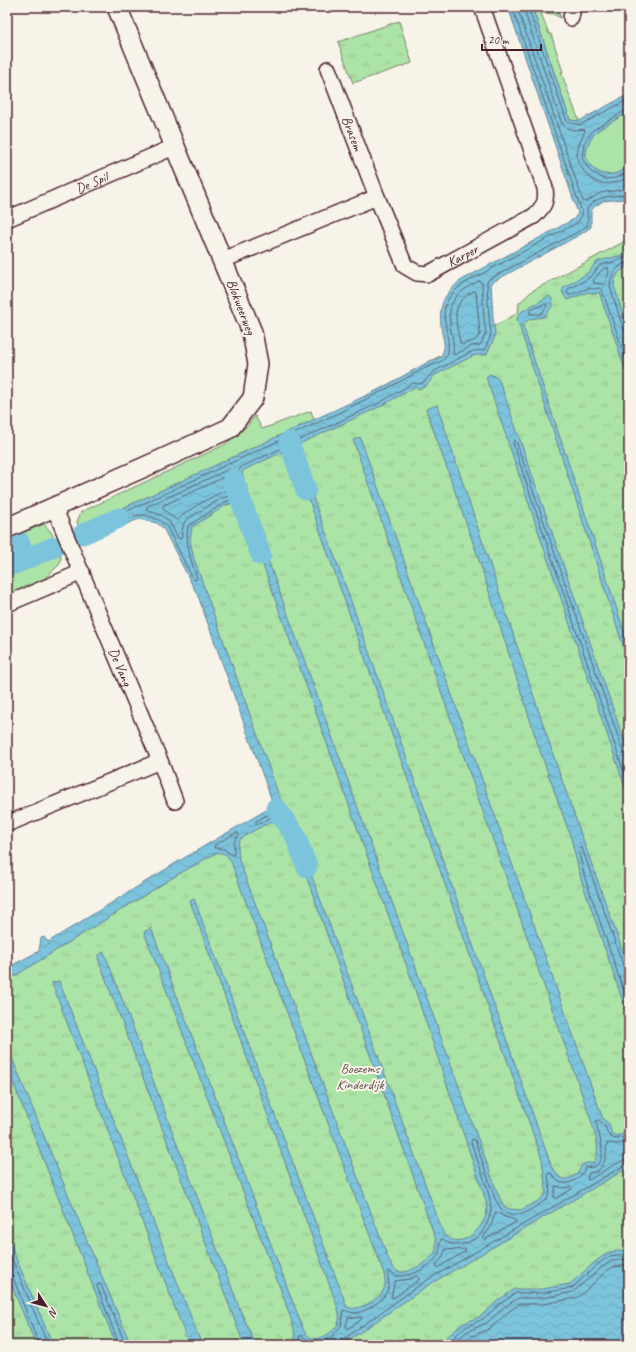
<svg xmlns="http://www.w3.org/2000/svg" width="636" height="1352" viewBox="0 0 636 1352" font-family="Caveat,sans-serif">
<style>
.grass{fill:#ace3a6;stroke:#7b8168}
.park{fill:url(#park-tufts);stroke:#7b8168}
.water{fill:url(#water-waves);stroke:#688295}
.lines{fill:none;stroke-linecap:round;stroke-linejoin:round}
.shore{stroke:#5e6172;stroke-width:1}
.canal{stroke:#7cc4dc;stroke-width:21}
.minor-casing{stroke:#4a1f2b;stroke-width:18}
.tertiary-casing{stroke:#4a1f2b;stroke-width:22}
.minor{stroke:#f7f3e8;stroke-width:15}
.tertiary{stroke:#f7f3e8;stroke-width:19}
.labels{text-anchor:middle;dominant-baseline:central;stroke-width:4;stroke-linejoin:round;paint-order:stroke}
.street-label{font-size:14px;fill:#4a1f2b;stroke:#f7f3e8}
.park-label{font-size:14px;fill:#62504a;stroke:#f7f3e8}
</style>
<defs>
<pattern id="park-tufts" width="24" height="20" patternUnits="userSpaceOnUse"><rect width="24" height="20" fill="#ace3a6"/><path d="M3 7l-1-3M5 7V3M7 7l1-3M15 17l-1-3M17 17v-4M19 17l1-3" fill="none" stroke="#96c28f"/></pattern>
<pattern id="water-waves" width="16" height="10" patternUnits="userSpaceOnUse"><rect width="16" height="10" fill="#7cc4dc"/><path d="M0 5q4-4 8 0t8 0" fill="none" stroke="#6da8bd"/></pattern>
</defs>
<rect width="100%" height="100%" fill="#f7f3e8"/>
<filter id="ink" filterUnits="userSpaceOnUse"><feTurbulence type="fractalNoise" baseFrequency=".025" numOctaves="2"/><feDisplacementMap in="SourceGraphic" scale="8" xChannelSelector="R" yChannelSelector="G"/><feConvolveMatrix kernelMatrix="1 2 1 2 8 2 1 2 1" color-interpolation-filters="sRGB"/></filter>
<g filter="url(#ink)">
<g class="grass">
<polygon points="532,7 543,7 544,10 551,7 557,7 561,18 553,14 541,13 549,34 551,34 563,72 561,72 579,121 570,120"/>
<path d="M629,112V165C617,178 598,178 589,163C589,162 586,158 586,157C585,150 590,140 594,134C599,128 621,117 629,112Z"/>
<polygon points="311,411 314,420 95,521 93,526 93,531 82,536 77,522 81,512 224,445 246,427 255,416 262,429"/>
<polygon points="44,524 51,532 61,556 60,564 44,579 7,595 7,575 43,561 40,545 7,559 7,539"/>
</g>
<g class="park">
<polygon points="399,21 412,63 353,83 338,42"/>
<polygon points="629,239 629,1345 7,1345 7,978 279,811 164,498 316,424 518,313 519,303 532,291"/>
</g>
<g class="water">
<path d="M508,7H532L570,120L579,121L629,94V112C621,117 599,128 594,134C590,140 585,150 586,157C586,158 589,162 589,163C598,178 617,178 629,165V195L624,199L603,201L594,207L591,211V227L581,234L491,283L493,318L495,333L494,339L486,355H475L435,375L426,386L419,389L415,387L381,406L244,470L242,472C244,482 250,496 246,505L234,503L226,505L192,527L190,540L194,559L286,815C277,819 244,834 239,841C237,846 239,855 239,860L388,1258C391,1262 393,1269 397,1271C407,1276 430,1261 435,1252C437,1248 436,1245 436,1240L294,842L298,839L444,1235C462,1251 484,1229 487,1210C487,1207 486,1204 486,1201L412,981L250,529L256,527L499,1197L504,1206L509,1209L521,1210L538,1201L544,1196L546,1191L542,1159L296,463L299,460L347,590L552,1168C555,1171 558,1176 561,1178C569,1182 580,1173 581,1166L586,1163H593C602,1150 595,1137 592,1123L353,440L360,437L603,1119L609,1124L611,1132L614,1135L617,1136L627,1132L629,1133V1167L427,1286L342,1345H295L294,1328L283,1296L144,932L151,928L302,1326C304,1331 306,1336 312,1338C320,1341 334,1332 338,1324C341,1317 338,1309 336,1303L190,901L194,899L347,1307C350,1308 353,1309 356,1308C367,1306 384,1296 385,1285C386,1277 382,1269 380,1263L231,862C227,855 225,852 216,853L177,875L7,981V968L39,951L41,938L44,937L48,942L179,861L268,809L272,801L198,596L163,528L157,523L139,519L99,535L96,534L93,526L95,521L380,389L430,361L441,357C446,346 444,343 442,333C438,308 441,297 460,281L574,219L578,213Z"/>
<path d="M629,251V265C620,271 614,275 614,286L629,333V381L599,292L595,294L589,292L567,300L562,292L564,287L583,276L590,271L594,265L598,261L619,256Z"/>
<polygon points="549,296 552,299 553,305 544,317 530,319 523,324 523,326 629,646 629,664 517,319 521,312"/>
<polygon points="490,374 496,377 500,382 629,755 629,799 486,377"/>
<polygon points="437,405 559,772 629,969 629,1019 581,879 571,838 538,745 477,554 426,409"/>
<polygon points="40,545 44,548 46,556 43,561 7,575 7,559"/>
<polygon points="103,952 105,954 241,1312 256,1345 244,1345 99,961 98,956"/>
<polygon points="59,981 202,1345 189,1345 52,983"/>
<polygon points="7,1046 90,1248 131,1345 116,1345 7,1067"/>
<polygon points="7,1237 53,1345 36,1345 7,1274"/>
<polygon points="629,1250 629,1345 440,1345 446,1338 462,1324 481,1316 497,1301 515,1289 542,1289 570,1284 596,1261 609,1252"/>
</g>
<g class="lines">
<g class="shore">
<path d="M512,7L582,212V215L578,222L463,284C455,290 447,297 445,308C441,321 456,351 443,360C439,363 427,367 421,370C391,387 361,402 330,417C253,453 176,488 99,524L97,527V529L100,530L138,515H145L159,520L166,525L193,579L196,580L197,578C191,560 185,545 188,526L225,502L234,499L243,500L242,490L238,473L241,467L379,403L413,383L419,384L424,382L433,372L473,351L484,350L490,338L491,333L489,318L487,284L488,280L579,231L587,226L588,221L587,209C594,197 607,197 620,195C623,195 625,193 629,192"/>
<polyline points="517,7 583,201 586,202 600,193 620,190 629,187"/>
<path d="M523,7L562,124C567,130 576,131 584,129L585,130C582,140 577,145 577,157C577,161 580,165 582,168C594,188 611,186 629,177"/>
<polyline points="528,7 567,122 580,125 629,99"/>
<polyline points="629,109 626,110 593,130 584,143 582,158 590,171 604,179 616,178 629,171"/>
<polyline points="629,255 620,260 600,265 593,274 586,280 568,289 567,292 569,295 589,288 594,289 599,288 602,290 629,368"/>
<path d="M629,262C617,264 610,275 610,286L623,328L625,331H629"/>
<path d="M608,268L609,271L605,284L594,283L593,280C599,276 600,268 608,268Z"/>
<path d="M479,281L482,283L484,319L486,333L480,345L472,346L454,355L453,353C454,345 453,339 451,331C446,302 454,294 479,281Z"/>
<path d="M474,291L476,292L480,334L476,340L462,344L460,343C456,320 449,304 474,291Z"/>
<polygon points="544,304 546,304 547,306 541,314 530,314 530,311"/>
<polygon points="230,469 233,470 237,494 222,498 186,520 183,525 181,539 178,538 169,521 161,515 146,510 147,507"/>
<path d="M225,477L228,479L230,489C216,494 187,509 178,520H176L163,509V506Z"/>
<polyline points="7,562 39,550 41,551 42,555 40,558 7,571"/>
<polyline points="629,754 626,753 623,751 516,441 514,440 513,443 629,787"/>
<polygon points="276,804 279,805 280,813 258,824 256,824 256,821 271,813"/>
<polygon points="236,833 238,833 239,834 234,842 234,855 232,855 224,849 214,848 215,845"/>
<polyline points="629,968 626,967 623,965 582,848 579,847 578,849 585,878 629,1006"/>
<path d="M629,1141L618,1144L607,1143C605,1157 608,1159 598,1171L589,1173L587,1179L589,1180C598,1175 619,1160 629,1159"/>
<polygon points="556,1186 564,1188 570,1187 572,1189 555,1199 554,1197"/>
<polygon points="496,1212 505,1217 515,1220 516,1222 484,1240 483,1238 490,1228"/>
<polyline points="7,1247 48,1345"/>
<polygon points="446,1249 454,1250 465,1249 466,1251 437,1268 436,1265 442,1258"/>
<polyline points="7,1274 10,1274 13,1277 39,1345"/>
<polygon points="417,1276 419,1278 419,1280 393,1298 391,1297 395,1281 410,1279"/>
<polygon points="349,1317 355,1318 361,1317 362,1319 348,1329 346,1327"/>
<polyline points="119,1345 97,1286 98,1284 101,1285 126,1345"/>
<path d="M299,1345V1337L301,1335L312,1343L321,1342L331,1337L341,1326L343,1310C347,1311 352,1313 356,1313C366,1312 385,1300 388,1289C390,1283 387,1277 388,1271C392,1272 395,1276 400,1276C413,1276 432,1266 438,1255C441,1249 439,1244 441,1239H443C450,1246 460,1246 469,1242C471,1240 475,1239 477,1238C484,1232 490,1218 491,1210C492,1195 476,1158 471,1142L472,1139L475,1140L495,1199L501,1209L507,1213L514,1215L523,1214L540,1204L547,1199L550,1191L548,1175L549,1173H551C553,1175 555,1179 558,1181C568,1188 582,1177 585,1168C588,1167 592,1168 595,1166C609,1160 598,1133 596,1122L597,1120H599L605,1126L608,1134L612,1138L618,1139L629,1136"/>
<polyline points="340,1345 342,1340 424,1282 625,1165 629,1164"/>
<polyline points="445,1345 464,1328 483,1319 500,1304 516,1293 542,1293 572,1288 598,1264 610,1256 629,1254"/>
<polyline points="452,1345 466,1332 487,1323 503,1308 518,1298 543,1298 573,1292 601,1268 611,1261 629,1259"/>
<polyline points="460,1345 470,1337 489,1329 507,1313 519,1304 543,1304 576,1298 581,1295 605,1272 613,1267 629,1265"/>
</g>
<g class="canal">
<polyline points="289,442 306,490"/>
<polyline points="233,479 261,555"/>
<polyline points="83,534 119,518"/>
<polyline points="19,542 26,559"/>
<polyline points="7,567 54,547"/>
<polyline points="276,808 295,835 307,867"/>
</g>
<g class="minor-casing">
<g id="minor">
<polyline points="571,18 573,7"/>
<path id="s1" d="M328,69L377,197"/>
<path id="s2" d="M7,219L176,146"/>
<path id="s3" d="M223,260L377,197L405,266L417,273L428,274L534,216C544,206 547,202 545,188L482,7"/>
<path id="s4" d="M54,507L160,761L175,801"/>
<polyline points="7,604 82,572"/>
<polyline points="7,824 160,761"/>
</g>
</g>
<g class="tertiary-casing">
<polyline id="tertiary" points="7,528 158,461 230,428 253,398 258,364 252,332 117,7"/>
</g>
<use href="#minor" class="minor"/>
<use href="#tertiary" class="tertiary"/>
</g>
</g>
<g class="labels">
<g class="street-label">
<text stroke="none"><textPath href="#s1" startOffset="69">Brasem</textPath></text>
<text stroke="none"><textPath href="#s2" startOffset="92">De Spil</textPath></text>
<text stroke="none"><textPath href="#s3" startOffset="305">Karper</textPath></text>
<text transform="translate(241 307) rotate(69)">Blokweerweg</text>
<text stroke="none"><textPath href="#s4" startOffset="173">De Vang</textPath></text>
</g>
<g class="park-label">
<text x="360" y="1068">Boezems<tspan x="360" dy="16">Kinderdijk</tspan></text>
</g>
</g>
<rect width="636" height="1352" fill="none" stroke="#f7f3e8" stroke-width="24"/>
<rect x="12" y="12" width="612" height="1328" fill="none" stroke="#4a1f2b" stroke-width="1.5" filter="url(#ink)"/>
<g transform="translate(46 1306) rotate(126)" stroke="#f7f3e8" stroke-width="3" paint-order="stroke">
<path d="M0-3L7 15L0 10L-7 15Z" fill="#4a1f2b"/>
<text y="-6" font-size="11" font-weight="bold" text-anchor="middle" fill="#4a1f2b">N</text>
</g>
<path d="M482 44v6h59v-6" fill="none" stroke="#4a1f2b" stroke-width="2"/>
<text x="488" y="44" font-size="12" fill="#4a1f2b" stroke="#f7f3e8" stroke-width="3" paint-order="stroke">20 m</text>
</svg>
